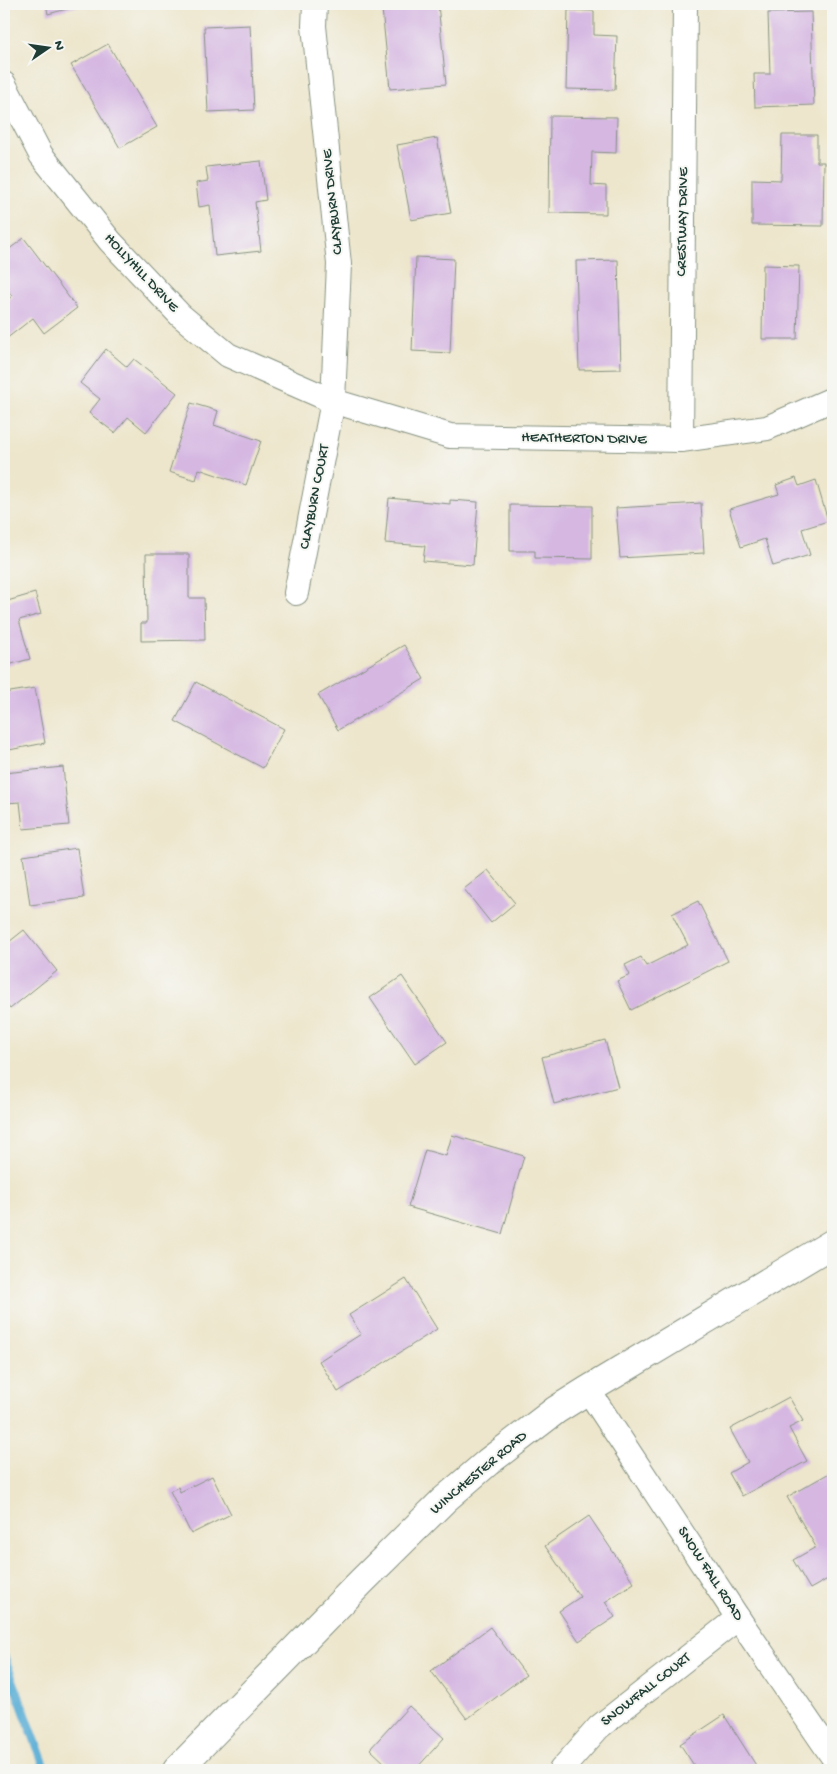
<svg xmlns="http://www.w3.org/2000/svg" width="837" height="1774" viewBox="0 0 837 1774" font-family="'Gochi Hand',sans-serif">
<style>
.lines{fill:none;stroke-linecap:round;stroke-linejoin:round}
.stream{stroke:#59add5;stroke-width:9}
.building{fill:#d5b7e2}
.minor-casing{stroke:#869280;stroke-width:26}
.tertiary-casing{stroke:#869280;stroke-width:30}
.minor{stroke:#fff;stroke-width:24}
.tertiary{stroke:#fff;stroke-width:28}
.labels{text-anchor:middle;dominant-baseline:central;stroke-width:4;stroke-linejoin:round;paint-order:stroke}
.street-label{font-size:15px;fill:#1f3d34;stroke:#f6f6f2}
</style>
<rect width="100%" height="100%" fill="#f6f6f2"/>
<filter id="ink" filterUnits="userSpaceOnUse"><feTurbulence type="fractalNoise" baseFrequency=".02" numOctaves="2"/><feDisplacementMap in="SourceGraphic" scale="10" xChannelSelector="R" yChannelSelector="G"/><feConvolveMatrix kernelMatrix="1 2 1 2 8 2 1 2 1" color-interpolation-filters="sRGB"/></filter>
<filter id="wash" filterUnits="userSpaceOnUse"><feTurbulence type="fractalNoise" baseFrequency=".0096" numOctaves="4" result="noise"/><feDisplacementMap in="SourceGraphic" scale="20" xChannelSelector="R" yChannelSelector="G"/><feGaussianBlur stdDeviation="1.12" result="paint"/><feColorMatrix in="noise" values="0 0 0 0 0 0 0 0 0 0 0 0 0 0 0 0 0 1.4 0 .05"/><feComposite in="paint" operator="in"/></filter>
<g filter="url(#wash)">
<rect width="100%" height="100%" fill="#ede6cc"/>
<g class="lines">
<polyline class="stream" points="4,1657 46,1770"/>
</g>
<g id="blocks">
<g class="building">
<polygon points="46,4 86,4 48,14"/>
<polygon points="438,4 446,84 390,89 382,9"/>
<polygon points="568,10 594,11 594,35 617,36 615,90 566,89"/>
<polygon points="811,12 814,105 755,107 754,74 770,74 768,13"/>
<polygon points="250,25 254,110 208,112 204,27"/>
<polygon points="108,44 157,127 120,148 71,65"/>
<polygon points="550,116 617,117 616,153 592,152 591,185 606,186 606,214 549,213"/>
<polygon points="782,135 817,135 817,162 824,162 823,226 752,225 752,179 781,180"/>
<polygon points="437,138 451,213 411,220 397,145"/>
<polygon points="261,161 266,200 255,202 261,251 215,256 210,205 199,207 196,183 208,181 206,167"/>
<polygon points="24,238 77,308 44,333 33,318 6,339 4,336 4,303 12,296 4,285 4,253"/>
<polygon points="416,257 454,259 450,353 412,351"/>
<polygon points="618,260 621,369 579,370 576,261"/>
<polygon points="763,265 799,266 797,339 762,339"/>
<polygon points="106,349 127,367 134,359 177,393 146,432 128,417 115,433 89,413 100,399 80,383"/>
<polygon points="191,403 218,411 214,425 261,441 246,485 199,469 196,480 169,472"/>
<polygon points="796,478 799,486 816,480 828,521 802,529 810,555 773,566 765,539 741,547 729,509 779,494 776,485"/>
<polygon points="389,498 450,504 450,500 478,502 473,565 423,561 425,546 385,543"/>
<polygon points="701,503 704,553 620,558 616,508"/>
<polygon points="510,505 592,506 592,559 535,558 535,551 510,551"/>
<polygon points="146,554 189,554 189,598 204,598 205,640 141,641 141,623 147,623"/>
<polygon points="35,593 41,614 19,620 30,659 4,666 4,602"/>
<polygon points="404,645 424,679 338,730 318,695"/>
<polygon points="196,682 284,729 263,768 175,721"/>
<polygon points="35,688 45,743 4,751 4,693"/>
<polygon points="63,767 69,825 23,829 20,802 6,803 4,773"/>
<polygon points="77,848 84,898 30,905 23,856"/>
<polygon points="488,870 515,903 491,923 464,889"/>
<polygon points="698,901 728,961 631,1010 617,981 630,975 625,965 641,957 646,966 688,945 672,914"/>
<polygon points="24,930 57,971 10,1009 4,1001 4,946"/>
<polygon points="402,976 447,1042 415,1064 370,998"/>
<polygon points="605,1040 618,1087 554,1104 542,1057"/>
<polygon points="452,1135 524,1156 502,1234 408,1207 425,1150 446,1156"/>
<polygon points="406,1279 437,1329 338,1392 319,1361 361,1334 349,1315"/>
<polygon points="789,1397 803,1421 789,1428 807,1461 742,1496 729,1473 748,1462 730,1429"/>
<polygon points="833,1471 833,1576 810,1589 793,1560 816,1547 787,1497"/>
<polygon points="212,1476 231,1514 191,1534 170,1491 178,1487 180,1492"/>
<polygon points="589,1516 634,1583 605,1602 615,1617 579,1641 559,1611 580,1597 545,1546"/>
<polygon points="490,1627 526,1675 467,1719 431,1671"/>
<polygon points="409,1706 444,1738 415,1770 384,1770 388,1766 370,1749"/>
<polygon points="724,1715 759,1770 697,1770 680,1744"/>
</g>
</g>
</g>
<g filter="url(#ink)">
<use href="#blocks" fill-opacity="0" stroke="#869280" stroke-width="1"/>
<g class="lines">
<g class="minor-casing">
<g id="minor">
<polyline points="4,84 41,155 110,241 180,315 228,355 333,401 450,436 681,440 767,428 833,399"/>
<polyline points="681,440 685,4"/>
<polyline points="296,593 333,401 339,264 314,26 315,4"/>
<polyline points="588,1390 738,1618 833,1757"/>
<polyline points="561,1770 599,1727 738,1618"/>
</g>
</g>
<g class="tertiary-casing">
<polyline id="tertiary" points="177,1770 362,1581 444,1500 488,1462 556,1410 588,1390 833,1243"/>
</g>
<use href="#minor" class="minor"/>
<use href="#tertiary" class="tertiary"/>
</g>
</g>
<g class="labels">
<g class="street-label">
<text transform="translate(333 202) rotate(-96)">CLAYBURN DRIVE</text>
<text transform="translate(683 222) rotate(-89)">CRESTWAY DRIVE</text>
<text transform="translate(141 273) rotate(47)">HOLLYHILL DRIVE</text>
<text transform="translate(584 439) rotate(1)">HEATHERTON DRIVE</text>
<text transform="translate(315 497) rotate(-79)">CLAYBURN COURT</text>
<text transform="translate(479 1473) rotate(-40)">WINCHESTER ROAD</text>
<text transform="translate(710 1574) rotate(57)">SNOW FALL ROAD</text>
<text transform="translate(646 1690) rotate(-38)">SNOWFALL COURT</text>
</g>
</g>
<rect width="837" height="1774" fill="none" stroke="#f6f6f2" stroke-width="20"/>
<g transform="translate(48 48) rotate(77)" stroke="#f6f6f2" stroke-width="4" paint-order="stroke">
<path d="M0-4L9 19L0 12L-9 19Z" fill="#1f3d34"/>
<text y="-8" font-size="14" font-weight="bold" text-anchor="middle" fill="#1f3d34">N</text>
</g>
</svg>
